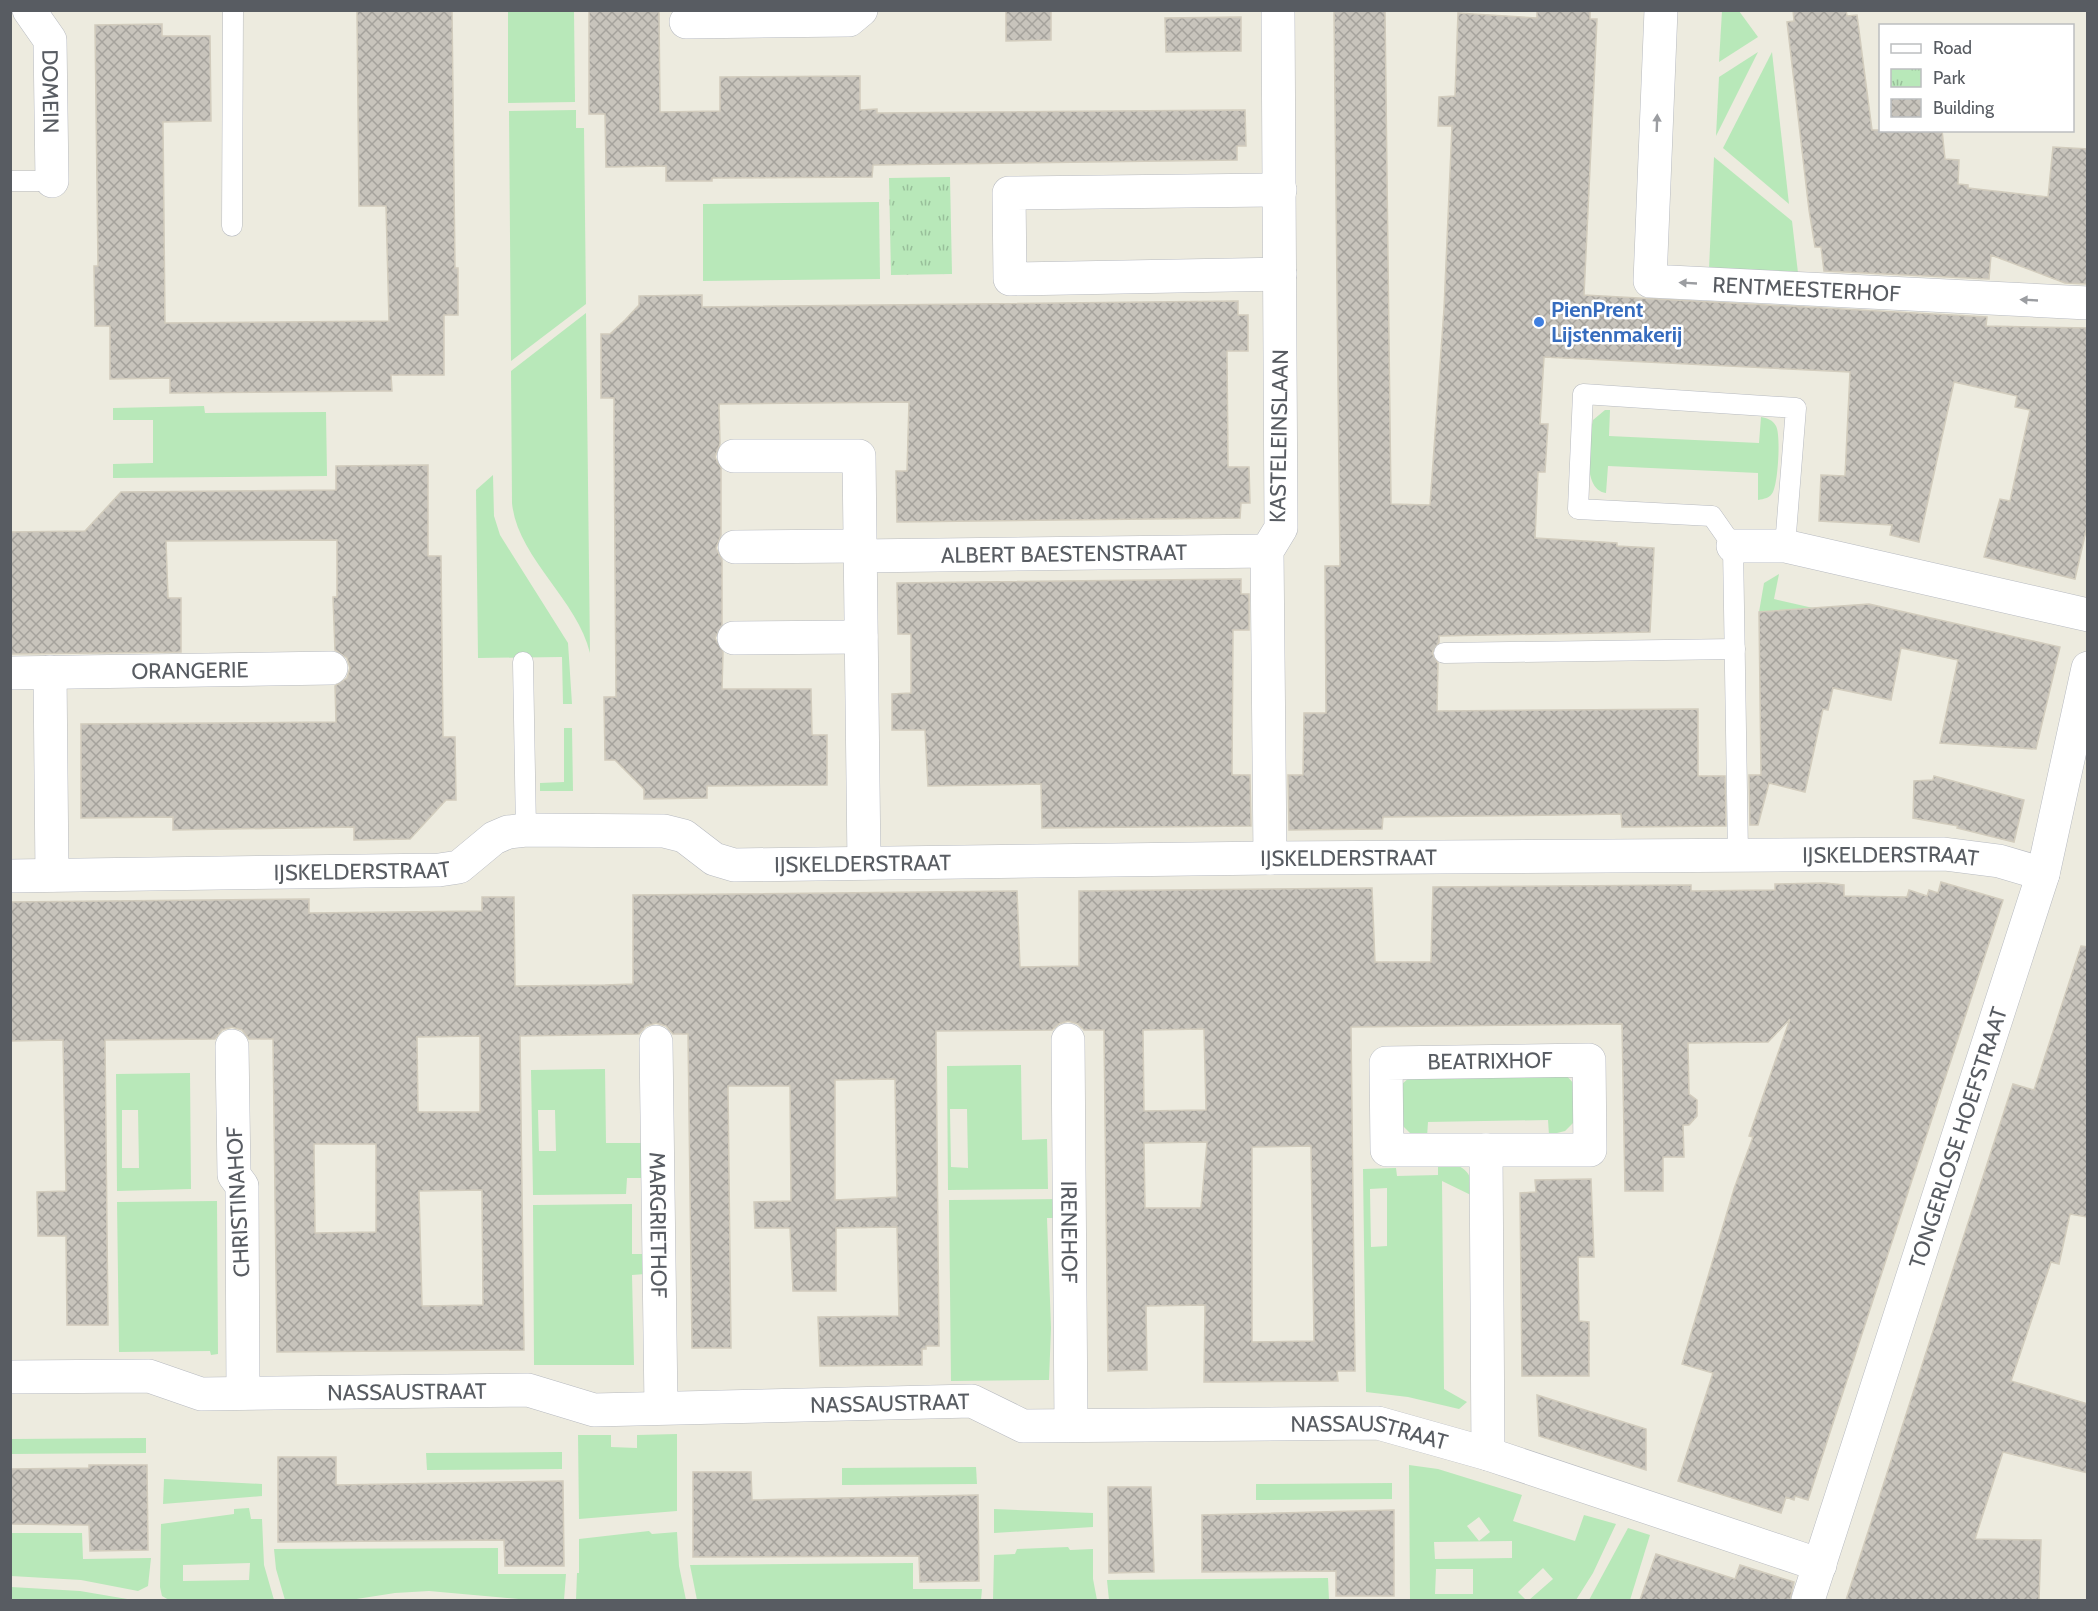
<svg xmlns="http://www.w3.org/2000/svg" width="2098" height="1611" viewBox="0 0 2098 1611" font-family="Cabin,sans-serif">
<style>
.grass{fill:#b8e8b9;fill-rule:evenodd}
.park{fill:url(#park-tufts)}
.building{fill:url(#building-cross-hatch);stroke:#d2ccbd;stroke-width:1.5;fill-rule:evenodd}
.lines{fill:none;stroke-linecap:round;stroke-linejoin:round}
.service-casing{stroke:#b7bac0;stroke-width:21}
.minor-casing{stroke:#b7bac0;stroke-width:34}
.service{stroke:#fff;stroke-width:20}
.minor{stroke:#fff;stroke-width:33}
.oneway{fill:#9b9da1}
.shop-dot{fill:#3f7fe0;stroke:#fff;stroke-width:2}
.labels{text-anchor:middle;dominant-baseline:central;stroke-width:5;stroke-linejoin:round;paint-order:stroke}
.street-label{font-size:22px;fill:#585c62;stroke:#fff}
.shop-label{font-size:22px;font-weight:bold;fill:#366cbe;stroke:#fff;text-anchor:start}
</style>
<defs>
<pattern id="park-tufts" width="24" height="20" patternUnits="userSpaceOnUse" patternTransform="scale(1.5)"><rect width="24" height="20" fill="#b8e8b9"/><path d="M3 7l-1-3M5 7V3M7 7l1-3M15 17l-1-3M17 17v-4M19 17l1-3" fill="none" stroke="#98bf9a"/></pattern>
<pattern id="building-cross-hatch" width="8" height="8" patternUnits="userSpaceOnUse" patternTransform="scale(1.5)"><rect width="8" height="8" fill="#c8c4bc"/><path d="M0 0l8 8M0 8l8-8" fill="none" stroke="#a5a29c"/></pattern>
</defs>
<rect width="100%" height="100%" fill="#edebdf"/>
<g class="grass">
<polygon points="508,11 574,11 575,102 508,103"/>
<polygon points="1722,11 1739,11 1758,37 1719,62"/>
<polygon points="1758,52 1716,136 1719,77"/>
<polygon points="1772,52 1789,204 1723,148"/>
<polygon points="576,110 576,128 584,128 586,304 511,361 509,111"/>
<polygon points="1714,157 1792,221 1798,273 1709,269"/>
<polygon points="879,202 880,279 703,281 703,204"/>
<path d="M586,313L590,653C577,599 517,557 512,503L511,371Z"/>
<polygon points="204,406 205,413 326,412 327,476 113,478 113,464 153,463 153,420 113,420 113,408"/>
<path d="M1605,410H1610L1609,436L1759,443L1761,417C1767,418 1773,420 1776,426C1781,435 1778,483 1773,492C1770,498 1764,499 1758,500V473L1608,466L1606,493C1581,490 1589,438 1593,420Z"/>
<polygon points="493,475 494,516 500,535 568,643 572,704 563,704 562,657 478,658 476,490"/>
<polygon points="1779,574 1774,599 1813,608 1759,612 1764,583"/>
<polygon points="564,728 572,728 573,791 540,791 540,783 564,782"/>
<path d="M1021,1065L1022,1140L1047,1139L1048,1189L948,1190L947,1066ZM950,1109H967L968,1168L951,1167Z"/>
<path d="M605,1069L606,1143H643L646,1178H627L626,1194L533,1195L531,1070ZM538,1110H555L556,1151H539Z"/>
<path d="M190,1073L191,1189L117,1191L116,1074ZM122,1110H138L139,1168H122Z"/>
<polygon points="1565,1074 1575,1085 1575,1121 1565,1131 1549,1135 1548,1120 1428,1122 1427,1137 1411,1134 1401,1124 1400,1086 1411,1076"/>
<path d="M1438,1161C1464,1165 1471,1169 1475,1197L1442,1181L1444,1389L1467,1402L1459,1409L1408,1397L1366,1392L1363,1169L1396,1168L1397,1176L1438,1175ZM1387,1188V1246L1371,1247L1370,1189Z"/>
<polygon points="1062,1199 1062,1218 1047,1218 1051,1328 1049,1380 951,1381 949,1200"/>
<polygon points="217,1201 218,1354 211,1355 210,1351 119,1352 117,1202"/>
<polygon points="632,1204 632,1254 645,1254 645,1274 632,1275 634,1365 534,1365 533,1205"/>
<polygon points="677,1434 677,1511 579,1519 578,1435 611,1435 611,1447 637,1448 637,1435"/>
<polygon points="146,1438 146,1453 11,1454 11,1439"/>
<polygon points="562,1452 562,1469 427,1470 426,1453"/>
<path d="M1409,1465L1438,1469L1522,1495L1513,1521L1575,1541L1584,1515L1616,1524L1593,1573L1576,1600H1529L1553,1579L1543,1568L1518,1592L1526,1600H1410ZM1479,1517L1490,1532L1479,1541L1467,1526ZM1512,1541V1558L1435,1559L1434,1542ZM1436,1569H1473V1594H1435Z"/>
<polygon points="976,1467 977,1484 842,1485 842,1468"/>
<polygon points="164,1479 262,1484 262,1496 163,1504"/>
<polygon points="1392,1483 1392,1499 1256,1500 1256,1484"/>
<path d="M249,1508L251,1519H262L264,1565L274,1600H169L162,1596L160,1587L161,1524L234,1514V1509ZM250,1563L249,1580L183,1581V1565Z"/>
<polygon points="994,1509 1093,1513 1093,1527 994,1533"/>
<polygon points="1628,1528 1650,1535 1630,1600 1589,1600"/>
<polygon points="649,1531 652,1534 677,1532 679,1566 686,1600 576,1600 577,1573 579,1573 579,1539"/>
<polygon points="11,1533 82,1533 83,1559 151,1558 148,1586 138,1591 81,1580 11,1576"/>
<polygon points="1068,1547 1070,1550 1093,1549 1093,1579 1097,1600 993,1600 994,1555 1015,1554 1017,1549"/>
<polygon points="498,1548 498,1574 566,1574 564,1600 529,1600 429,1591 395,1593 350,1600 285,1600 276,1569 274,1549"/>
<polygon points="913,1563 913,1589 982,1589 981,1600 697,1600 690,1565"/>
<polygon points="1328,1578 1329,1600 1109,1600 1107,1580"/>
<polygon points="11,1587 80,1591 133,1600 11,1600"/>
</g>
<polygon class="park" points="950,177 952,274 891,275 889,178"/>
<g class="building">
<polygon points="357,10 452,10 455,268 458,268 458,315 444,315 444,375 391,375 392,391 375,391 170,393 170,378 110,379 110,326 95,326 94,266 98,266 95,25 162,24 162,36 210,36 211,121 163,122 165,323 389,321 386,206 359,206"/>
<polygon points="589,10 659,10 660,112 720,111 720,77 860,76 860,110 877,109 877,113 1245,110 1246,146 1237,146 1237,160 873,165 872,177 712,178 712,181 666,181 666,166 606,167 605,114 589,114"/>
<polygon points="1006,10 1051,10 1051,40 1006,41"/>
<polygon points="1334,10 1385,10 1391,504 1430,505 1444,309 1452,126 1438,126 1439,97 1455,96 1458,13 1537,18 1537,10 1590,10 1590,19 1597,19 1584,295 1987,317 1986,326 2088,328 2088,522 2075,579 1984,557 2000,499 2010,501 2030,410 2015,407 2017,396 1954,382 1919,542 1890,535 1892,525 1819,521 1821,475 1845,476 1850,372 1544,357 1540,424 1548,424 1545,472 1538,472 1535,538 1617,543 1617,546 1654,548 1650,632 1439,636 1439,642 1432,653 1438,663 1437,711 1698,709 1698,776 1725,776 1726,826 1622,827 1621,814 1562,815 1383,817 1382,829 1289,830 1288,775 1303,775 1304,713 1326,713 1325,566 1340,566"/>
<polygon points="1793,10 1846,10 1847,16 1857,15 1872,130 1942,130 1945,159 1959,160 1958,184 1968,185 1968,188 2048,197 2053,147 2088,149 2088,284 2065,283 1991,255 1989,279 1824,271 1821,247 1815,247 1809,210 1787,22 1794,21"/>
<polygon points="1241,17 1241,51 1166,52 1165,18"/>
<polygon points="702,295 702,307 1238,301 1238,315 1248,315 1248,351 1227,351 1228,467 1249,467 1250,503 1241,503 1240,518 897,522 896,471 907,471 909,402 719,404 720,444 715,457 721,468 721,535 716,548 722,560 722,625 715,638 723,652 722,689 811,689 812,735 827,735 827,785 707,786 707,798 644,799 644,789 615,760 605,760 604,697 616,697 614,426 614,398 601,398 601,334 610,334 625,320 639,305 639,296"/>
<polygon points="428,465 428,556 441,556 443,737 455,737 456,800 446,800 410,839 354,840 354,827 173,830 173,817 81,818 81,724 336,722 335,686 347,678 350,668 347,658 335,650 333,597 337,597 337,540 166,541 168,598 181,598 181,652 10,654 10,532 85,531 121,492 336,490 336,466"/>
<polygon points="1241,579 1241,594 1249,594 1249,630 1233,630 1232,775 1250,775 1251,826 1042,828 1041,784 928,786 925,730 892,730 892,694 911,693 911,634 898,634 897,583"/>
<polygon points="1869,604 2060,647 2036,749 1940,743 1958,660 1901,648 1891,700 1833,688 1828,710 1823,709 1805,792 1769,783 1758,825 1750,825 1749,775 1761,775 1759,612"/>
<polygon points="1934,776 2024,800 2014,842 1957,828 1958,826 1913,818 1914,781 1933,780"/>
<path d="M1941,882L2003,900L1808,1500L1795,1496L1794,1500L1786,1497L1781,1513L1678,1481L1713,1373L1682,1364L1734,1189L1753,1137L1749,1136L1790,1019L1768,1042L1688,1043L1689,1094L1697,1100V1116L1689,1125H1683L1684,1157H1663V1191H1625L1622,1024L1351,1027L1355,1371H1337L1338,1381L1227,1382H1204L1205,1305L1146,1306L1147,1370L1108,1371L1104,1030H1084L1078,1024L1068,1021L1059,1024L1052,1030L936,1031L939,1346H926V1349H922V1365L820,1366L818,1317L899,1316L897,1227L836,1228V1291H793L790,1228H755L754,1202L791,1201L790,1086H728L731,1348H692L688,1034H673L666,1026L656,1023L646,1026L639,1034L520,1036L524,1350L277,1352L273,1039H249L242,1030L232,1027L222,1030L215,1039L105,1040L108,1325H67L66,1236H38L37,1192L66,1191L63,1040L10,1041V902L309,899V913L482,911V897H514L515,986L605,985L633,984V895L1017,891L1020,967L1079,966V891L1372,888L1375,962H1431L1433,887L1691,885V891L1775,890V884L1824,883L1844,885V896L1907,897L1909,890L1927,896L1929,890L1938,893ZM1204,1029L1206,1110L1144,1111L1143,1030ZM480,1036V1112H418L417,1037ZM895,1079L897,1197L835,1200V1080ZM1207,1142L1201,1208H1145L1144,1143ZM314,1144H376V1232L315,1233ZM1311,1146L1314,1341L1252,1342V1147ZM482,1190L483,1305L422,1306L419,1191Z"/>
<polygon points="2081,946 2088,947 2088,1217 2070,1214 2059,1264 2051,1262 2011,1381 2088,1404 2088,1473 2003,1452 1975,1539 2041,1540 2039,1600 1846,1600 2013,1084 2034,1090"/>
<polygon points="1591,1179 1594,1257 1578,1257 1579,1321 1589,1322 1589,1376 1522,1376 1520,1193 1536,1192 1535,1180"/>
<polygon points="1537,1395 1646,1429 1646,1470 1539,1436"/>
<polygon points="278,1457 336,1457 336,1485 563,1481 564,1566 505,1566 504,1540 278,1542"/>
<polygon points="89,1465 147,1465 148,1550 90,1551 89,1525 10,1524 10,1469 89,1468"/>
<polygon points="693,1472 751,1472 752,1500 978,1495 979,1581 920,1582 919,1556 693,1557"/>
<polygon points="1108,1487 1151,1487 1154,1572 1109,1573"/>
<polygon points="1394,1510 1394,1596 1336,1596 1336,1571 1202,1572 1202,1515"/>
<polygon points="1656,1554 1735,1579 1740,1565 1794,1582 1790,1600 1640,1600"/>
</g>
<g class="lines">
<g class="service-casing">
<g id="service">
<polyline points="10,181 52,181"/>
<polyline points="232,226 233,10"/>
<polyline points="1444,653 1735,649"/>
<polyline points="523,662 526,830"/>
<polyline points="1738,854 1733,546 1712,516 1578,509 1583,394 1796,408 1785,546"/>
</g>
</g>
<g class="minor-casing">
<g id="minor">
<path id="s1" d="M29,10L50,40L52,181"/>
<path id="s2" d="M1661,10L1650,281L2088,303"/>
<polyline points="686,22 849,20 861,10"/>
<polyline points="1280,190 1009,193 1010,279 1280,274"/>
<polyline points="734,456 859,456 864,863"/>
<polyline points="1733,546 1785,546 2088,615"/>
<polyline points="735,547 860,546"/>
<path id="s3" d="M860,556L1267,551"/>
<polyline points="734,638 861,637"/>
<polyline points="50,672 52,875"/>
<path id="s4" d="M10,673L331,668"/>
<polyline points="1270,858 1267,551 1281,528 1278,10"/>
<path id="s5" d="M10,876L439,870L459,867L494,838L508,832L526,830L664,831L684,836L714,859L734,865L1270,858L1944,854L1999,861L2043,874"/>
<path id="s6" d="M1068,1040L1071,1424"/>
<path id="s7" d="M656,1042L661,1407"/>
<polyline points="232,1046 234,1175 242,1186 242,1195 243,1393"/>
<polygon points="1589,1060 1590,1150 1387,1150 1386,1063"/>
<polyline points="1486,1150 1488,1454"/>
<path id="s8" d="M10,1377L149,1376L201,1394L528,1390L594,1410L972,1401L1023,1426L1378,1423L1488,1454L1820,1565"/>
<path id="s9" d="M1808,1600L2043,874L2088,668"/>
</g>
</g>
<use href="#service" class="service"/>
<use href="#minor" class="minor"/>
</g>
<defs><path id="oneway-solid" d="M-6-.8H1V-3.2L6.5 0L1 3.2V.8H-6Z" transform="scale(1.5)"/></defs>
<g class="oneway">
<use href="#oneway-solid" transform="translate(1657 123) rotate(-88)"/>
<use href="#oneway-solid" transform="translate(1688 283) rotate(-177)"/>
<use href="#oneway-solid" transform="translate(2029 300) rotate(-177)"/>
</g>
<circle class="shop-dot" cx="1539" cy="322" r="6"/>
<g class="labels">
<g class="street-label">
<text stroke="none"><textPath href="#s1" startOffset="88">DOMEIN</textPath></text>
<text stroke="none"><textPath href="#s2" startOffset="428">RENTMEESTERHOF</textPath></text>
<text transform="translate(1279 436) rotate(-89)">KASTELEINSLAAN</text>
<text stroke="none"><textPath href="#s3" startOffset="204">ALBERT BAESTENSTRAAT</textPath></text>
<text stroke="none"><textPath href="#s4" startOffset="180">ORANGERIE</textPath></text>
<text stroke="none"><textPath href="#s5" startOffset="1902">IJSKELDERSTRAAT</textPath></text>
<text stroke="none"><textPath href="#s5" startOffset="1360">IJSKELDERSTRAAT</textPath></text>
<text stroke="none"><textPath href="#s5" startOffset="874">IJSKELDERSTRAAT</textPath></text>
<text stroke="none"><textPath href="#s5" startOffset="352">IJSKELDERSTRAAT</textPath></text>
<text transform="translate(1490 1061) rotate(-1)">BEATRIXHOF</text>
<text stroke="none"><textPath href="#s9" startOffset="486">TONGERLOSE HOEFSTRAAT</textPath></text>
<text transform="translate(238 1202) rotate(-93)">CHRISTINAHOF</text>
<text stroke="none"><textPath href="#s7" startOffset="183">MARGRIETHOF</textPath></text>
<text stroke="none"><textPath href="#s6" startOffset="192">IRENEHOF</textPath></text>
<text stroke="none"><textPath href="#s8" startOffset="400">NASSAUSTRAAT</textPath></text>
<text stroke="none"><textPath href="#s8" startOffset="886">NASSAUSTRAAT</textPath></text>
<text stroke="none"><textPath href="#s8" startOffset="1372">NASSAUSTRAAT</textPath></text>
</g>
<g class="shop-label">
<text x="1551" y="309">PienPrent<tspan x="1551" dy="25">Lijstenmakerij</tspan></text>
</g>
</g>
<rect width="2098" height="1611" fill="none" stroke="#585c62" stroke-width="24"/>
<rect x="1879" y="24" width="195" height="108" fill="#ffffff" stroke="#bcbec0" stroke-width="1.5"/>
<rect x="1891" y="44" width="30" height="9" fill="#ffffff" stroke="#bcbec0" stroke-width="1.5"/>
<text x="1933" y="54" font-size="18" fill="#585c62">Road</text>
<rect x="1891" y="69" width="30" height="18" fill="url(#park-tufts)" stroke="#bcbec0" stroke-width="1.5"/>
<text x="1933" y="84" font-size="18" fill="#585c62">Park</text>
<rect x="1891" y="99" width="30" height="18" fill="url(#building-cross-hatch)" stroke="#bcbec0" stroke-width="1.5"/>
<text x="1933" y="114" font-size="18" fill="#585c62">Building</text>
</svg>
